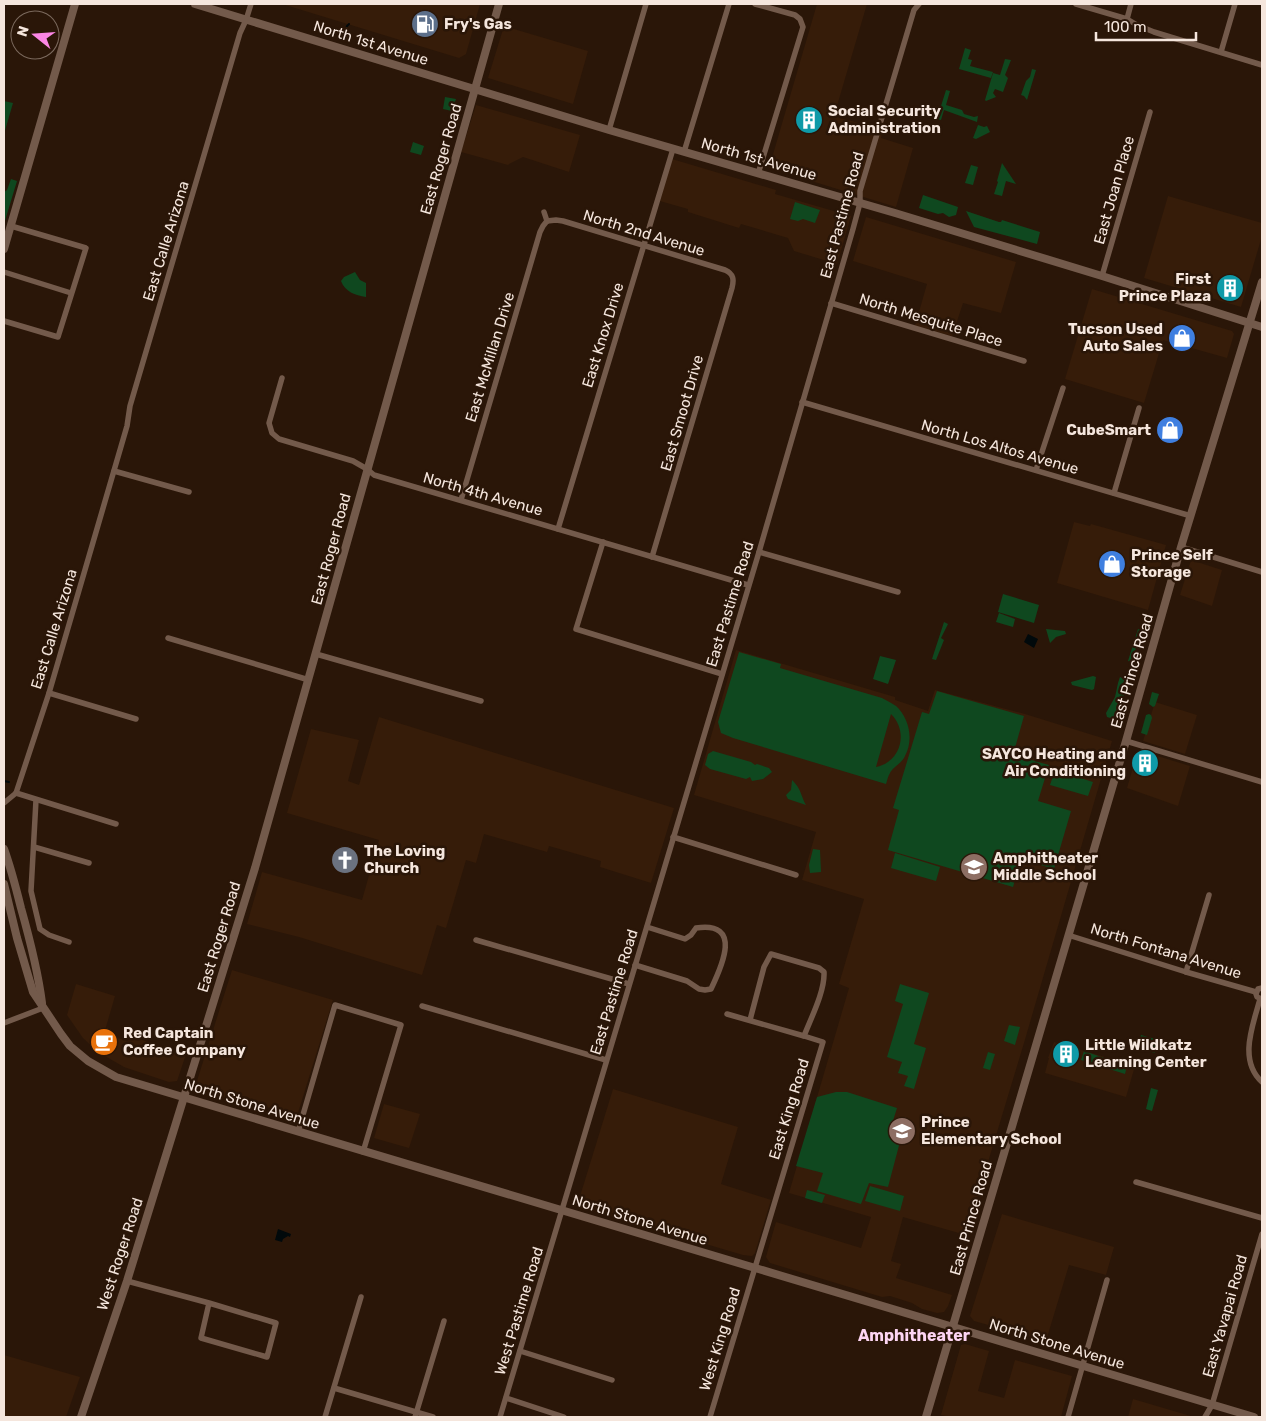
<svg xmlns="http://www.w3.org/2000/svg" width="1266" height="1421" viewBox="0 0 1266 1421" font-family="Rubik,sans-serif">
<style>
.built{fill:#361c09}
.green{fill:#0f481f;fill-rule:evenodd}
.water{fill:#01090b}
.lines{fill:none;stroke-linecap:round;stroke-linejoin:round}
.stream{stroke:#01090b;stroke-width:2}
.street{stroke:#735a4b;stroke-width:5.5}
.secondary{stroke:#735a4b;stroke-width:8}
.labels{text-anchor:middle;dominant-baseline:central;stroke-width:5;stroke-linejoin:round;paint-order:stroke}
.poi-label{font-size:15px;font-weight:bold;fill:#f5e6dd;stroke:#2a1608;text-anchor:start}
.street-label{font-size:15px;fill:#f5e6dd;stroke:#2a1608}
.neighbourhood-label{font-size:16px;font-weight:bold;fill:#fdd5f3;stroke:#2a1608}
</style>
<rect width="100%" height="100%" fill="#2a1608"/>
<g class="built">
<polygon points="282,4 480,4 466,54 459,58"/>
<polygon points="817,4 867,4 834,116 883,130 881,138 913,148 896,207 769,168"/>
<polygon points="504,26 588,51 573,104 488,78"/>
<polygon points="476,105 580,135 569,172 523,157 509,164 508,165 461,152"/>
<polygon points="672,159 776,190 775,194 851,216 837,264 794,251 788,238 741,224 739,228 688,212 688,209 660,201"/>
<polygon points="1168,196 1262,223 1262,236 1241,307 1144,278"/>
<polygon points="866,217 1016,262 1001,313 963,303 952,336 915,326 927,284 853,261"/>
<polygon points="1092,289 1232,331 1234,334 1227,358 1163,340 1144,403 1065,379"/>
<polygon points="1074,522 1090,526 1091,524 1166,545 1148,610 1057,583"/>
<polygon points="1191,560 1222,570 1212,606 1180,595"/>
<polygon points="736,650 895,697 895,700 928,711 935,690 1025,714 1112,741 1024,1043 966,1235 903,1217 891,1261 901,1264 896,1278 952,1295 948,1306 944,1312 937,1313 922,1309 912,1303 890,1296 882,1297 770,1263 766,1257 776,1222 861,1248 871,1217 789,1193 849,988 839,984 864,899 802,880 816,832 694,795"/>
<polygon points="1155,702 1197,715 1185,754 1143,741"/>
<polygon points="379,717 674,808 651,883 600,867 601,861 549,846 547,852 484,834 476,863 466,860 446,928 437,925 422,975 299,937 247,924 262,872 362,900 379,840 287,813 311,729 359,740 348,781 359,785"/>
<polygon points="1138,750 1190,766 1178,806 1127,788"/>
<polygon points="232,970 333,1000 297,1116 240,1099 239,1103 199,1091 196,1084"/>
<polygon points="76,984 115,996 104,1034 128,1041 130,1036 186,1054 177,1081 169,1082 124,1067 98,1052 83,1038 67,1015"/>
<polygon points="1054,1042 1135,1066 1126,1097 1045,1073 1049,1058 1048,1058"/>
<polygon points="613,1089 738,1127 721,1184 771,1200 755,1253 752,1256 743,1255 577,1206"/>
<polygon points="384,1104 420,1114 409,1148 374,1138"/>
<polygon points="1002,1214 1114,1247 1106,1275 1069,1265 1046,1341 974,1321 970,1316"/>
<polygon points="965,1344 989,1351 978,1391 1004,1398 1015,1360 1072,1376 1061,1417 950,1417 941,1415 961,1345"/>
<polygon points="4,1355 80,1377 66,1417 4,1417"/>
<polygon points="1133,1399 1194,1417 1128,1417"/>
</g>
<g class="green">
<polygon points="965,48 971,50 968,59 972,60 970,66 993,72 991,78 959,69"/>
<polygon points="1005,59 1011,60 1005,75 1008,78 1003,92 995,89 993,93 996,97 986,101 985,100 993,73 1000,75"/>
<polygon points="1032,69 1036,70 1027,100 1024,96 1021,95 1026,81 1030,77"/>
<polygon points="946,90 950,91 946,105 962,110 964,114 974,117 978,116 977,122 944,110 941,120 937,119"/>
<polygon points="445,97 456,99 452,111 443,109"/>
<polygon points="4,101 13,103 4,134"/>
<polygon points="978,125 984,127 987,126 990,132 976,139 973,138"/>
<polygon points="413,142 424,146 421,155 410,152"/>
<polygon points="1002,163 1016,184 1006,181 1002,196 994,194 998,182 997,181"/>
<polygon points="971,165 978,167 973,185 965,183"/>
<polygon points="11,179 17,181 4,224 4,192 7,190"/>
<polygon points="923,195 958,207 956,215 949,217 943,213 938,214 919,208"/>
<polygon points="795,202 820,210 815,223 803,219 798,221 790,219"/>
<polygon points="966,211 999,222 1001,222 1002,220 1040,232 1037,244 974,227"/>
<path d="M355,272L360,280L366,283V297C355,295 345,292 341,281L344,277Z"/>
<polygon points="1003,594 1039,605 1034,623 998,612"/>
<polygon points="999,613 1015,619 1013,627 996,622"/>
<polygon points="944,622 948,624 941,638 944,640 936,660 932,659"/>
<polygon points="1046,629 1065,631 1066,634 1056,637 1050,643"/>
<polygon points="1138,629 1141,630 1132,662 1128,661"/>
<path d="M739,652L781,664L780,668L882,698C887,701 892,703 896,706C909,718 914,739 905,756C902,763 892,768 890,773C888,776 887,781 886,784L733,738L721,733L718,722ZM891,714C909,732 901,762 876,767Z"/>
<polygon points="880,656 896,660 888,684 873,679"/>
<polygon points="1093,676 1096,677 1094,689 1092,690 1072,685 1071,682"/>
<polygon points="1120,677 1124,679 1127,683 1117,720 1107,717 1106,713 1115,697 1118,683"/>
<polygon points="937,691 1024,716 1013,755 1049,765 1038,801 1071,811 1054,869 1021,859 1013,887 888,850 899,810 893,808 922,712 929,714"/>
<polygon points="1152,692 1159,694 1155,706 1153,707 1149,704"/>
<polygon points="1149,714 1151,715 1152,718 1147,735 1141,733 1146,715"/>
<polygon points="713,751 751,762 755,765 757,764 769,768 772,772 763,779 752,781 750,777 746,779 710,769 705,765 708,754"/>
<polygon points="1055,770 1093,782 1088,796 1050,785"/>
<path d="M792,780C802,790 800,794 806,805L788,799L786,795L791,790Z"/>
<polygon points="813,849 820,850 821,872 810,873 809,865"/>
<polygon points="895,853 940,867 936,881 891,868"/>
<polygon points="900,984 929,993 914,1044 926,1048 914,1089 904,1086 908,1076 898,1073 902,1062 887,1057 903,1004 895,1001"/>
<polygon points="1009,1025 1020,1027 1015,1045 1004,1041"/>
<polygon points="1141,1035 1159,1040 1155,1053 1137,1048"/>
<polygon points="1084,1051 1127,1066 1125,1074 1081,1060"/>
<polygon points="988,1052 995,1054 990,1070 983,1068"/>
<polygon points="1151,1088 1158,1090 1152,1111 1146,1109"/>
<polygon points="836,1092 847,1092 897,1108 892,1124 899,1130 897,1136 901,1138 888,1187 869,1183 861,1204 817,1191 823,1173 796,1166 817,1097"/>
<polygon points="870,1186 904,1196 900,1211 865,1201"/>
<polygon points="807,1190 825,1195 822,1203 805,1198"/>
</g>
<g class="water">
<polygon points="1028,634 1038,639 1034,648 1024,642"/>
<polygon points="278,1229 291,1234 290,1237 288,1236 283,1239 282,1242 275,1240"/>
</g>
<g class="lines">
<g class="stream">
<polyline points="345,32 347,26 349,24"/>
<polyline points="4,781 9,782"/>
</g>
<g class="street">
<polyline points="755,4 795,15 800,19 803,27 758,174"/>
<polyline points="1076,4 1127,19 1137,25 1154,32 1262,65"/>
<polyline points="1127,19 1131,4"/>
<polyline points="1221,52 1235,4"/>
<polyline points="609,130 646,4"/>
<polyline points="684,152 729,4"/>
<polyline points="544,212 547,221"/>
<path d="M547,221L556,220L563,221L725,270C734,274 734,280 732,288L652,557"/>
<polyline points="4,272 71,293"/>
<polyline points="1102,276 1150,112"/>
<polyline points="831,303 1024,361"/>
<polyline points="4,321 58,337 86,248 11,226"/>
<polyline points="282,378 269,423 272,433 279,439 353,461 367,469 374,475 748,585"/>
<polyline points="802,402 1191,516"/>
<polyline points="1036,470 1063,388"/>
<polyline points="114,471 189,492"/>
<polyline points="1114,493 1139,408"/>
<polyline points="461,500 540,232 543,226 547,221"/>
<polyline points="558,529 673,149"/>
<polyline points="603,542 576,629 722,674"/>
<polyline points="1181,547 1262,572"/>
<polyline points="759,552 898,592"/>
<polyline points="168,638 309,680"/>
<polyline points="316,654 481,701"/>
<polyline points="49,693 136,719"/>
<polyline points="1126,741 1262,782"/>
<polyline points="16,793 49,693 120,450 127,426 130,406 240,33 246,20 251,4"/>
<polyline points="16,793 116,824"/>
<polyline points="36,800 31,891 40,929 49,935 69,942"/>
<polyline points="4,803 16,793"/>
<polyline points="673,837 796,875"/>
<polyline points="34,847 89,863"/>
<polyline points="1068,935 1186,972 1256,992"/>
<polyline points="476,940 629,984"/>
<path d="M635,965L687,981L699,989L705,990L711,989C722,966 743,921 696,928L691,935L685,939L647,927"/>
<polyline points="1186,972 1209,895"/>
<polyline points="1262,988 1258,989 1256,994 1257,997 1262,999"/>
<path d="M1260,999C1253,1025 1238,1060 1262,1082"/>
<polyline points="422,1006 606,1060"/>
<polyline points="727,1014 804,1036"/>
<polyline points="4,1023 43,1008"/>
<polyline points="298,1132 335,1005 401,1025 363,1152"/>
<polyline points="1136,1182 1262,1218"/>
<polyline points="127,1281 209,1303 276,1323 267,1357 201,1338 209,1303"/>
<polyline points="520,1351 612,1380"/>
<polyline points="334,1388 433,1417"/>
<polyline points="506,1398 564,1417"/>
<polyline points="325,1417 361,1297"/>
<polyline points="415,1417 444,1321"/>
<polyline points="500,1417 759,552 853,229 860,203 860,191 914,10 919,4"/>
<path d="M710,1417L823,1042L804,1036C811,1018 825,991 824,972L819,968L771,954L764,967L750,1020"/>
<polyline points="1068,1417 1107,1280"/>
<polyline points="1205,1417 1212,1405 1262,1234"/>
</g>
<g class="secondary">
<polyline points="195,4 609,130 895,213 1102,276 1262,327"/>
<polyline points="4,249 75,4"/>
<path d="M4,849C11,868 16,888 21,908C30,940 38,971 42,1003"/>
<polyline points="4,884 17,938 33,992 61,1034 70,1046 88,1061 116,1077 1254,1417"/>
<polyline points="81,1417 127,1281 255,868 499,4"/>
<polyline points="926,1417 1126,741 1181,547 1262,282"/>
</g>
</g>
<defs>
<g id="fuel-disc" transform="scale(1.4375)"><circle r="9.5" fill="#5c6f8a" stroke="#2a1608"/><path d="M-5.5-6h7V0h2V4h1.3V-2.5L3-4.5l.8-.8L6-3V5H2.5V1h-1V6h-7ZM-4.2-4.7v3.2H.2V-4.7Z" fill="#fff"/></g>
<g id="building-disc" transform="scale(1.4375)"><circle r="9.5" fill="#0f9aa8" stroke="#2a1608"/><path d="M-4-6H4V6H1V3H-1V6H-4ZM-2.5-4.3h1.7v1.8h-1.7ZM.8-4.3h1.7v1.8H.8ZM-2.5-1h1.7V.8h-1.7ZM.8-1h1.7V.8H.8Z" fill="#fff"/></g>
<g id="shop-disc" transform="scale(1.4375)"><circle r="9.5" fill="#3f7fe0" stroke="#2a1608"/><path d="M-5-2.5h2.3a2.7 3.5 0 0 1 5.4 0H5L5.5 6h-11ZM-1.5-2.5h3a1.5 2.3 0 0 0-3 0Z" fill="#fff"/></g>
<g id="church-disc" transform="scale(1.4375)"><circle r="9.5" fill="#6b7280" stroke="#2a1608"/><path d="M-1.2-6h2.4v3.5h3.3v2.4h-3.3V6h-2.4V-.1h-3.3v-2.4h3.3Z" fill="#fff"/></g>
<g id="school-disc" transform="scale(1.4375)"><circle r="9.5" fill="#8d6e63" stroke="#2a1608"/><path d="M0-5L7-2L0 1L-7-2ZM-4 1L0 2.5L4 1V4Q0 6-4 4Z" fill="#fff"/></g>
<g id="cafe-disc" transform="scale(1.4375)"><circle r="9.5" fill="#e8710a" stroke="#2a1608"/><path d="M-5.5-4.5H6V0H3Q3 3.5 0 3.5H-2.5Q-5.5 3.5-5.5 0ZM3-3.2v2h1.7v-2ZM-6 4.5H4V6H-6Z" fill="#fff"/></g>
</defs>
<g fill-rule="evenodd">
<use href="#fuel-disc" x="425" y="24"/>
<use href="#building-disc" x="809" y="120"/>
<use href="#building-disc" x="1230" y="288"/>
<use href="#shop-disc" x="1182" y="338"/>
<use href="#shop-disc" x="1170" y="430"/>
<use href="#shop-disc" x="1112" y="564"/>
<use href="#building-disc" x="1145" y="763"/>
<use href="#church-disc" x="345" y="860"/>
<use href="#school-disc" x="974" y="867"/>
<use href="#cafe-disc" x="104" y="1042"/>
<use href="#building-disc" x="1066" y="1054"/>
<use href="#school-disc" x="902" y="1131"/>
</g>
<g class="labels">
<g class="poi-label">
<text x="444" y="24">Fry's Gas</text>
<text x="828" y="111">Social Security<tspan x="828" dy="17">Administration</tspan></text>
<text x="1211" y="279" text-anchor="end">First<tspan x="1211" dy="17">Prince Plaza</tspan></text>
<text x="1163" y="329" text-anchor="end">Tucson Used<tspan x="1163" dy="17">Auto Sales</tspan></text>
<text x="1151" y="430" text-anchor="end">CubeSmart</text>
<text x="1131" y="555">Prince Self<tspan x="1131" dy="17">Storage</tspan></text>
<text x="1126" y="754" text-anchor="end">SAYCO Heating and<tspan x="1126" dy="17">Air Conditioning</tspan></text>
<text x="364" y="851">The Loving<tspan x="364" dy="17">Church</tspan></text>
<text x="993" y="858">Amphitheater<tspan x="993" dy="17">Middle School</tspan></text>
<text x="123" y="1033">Red Captain<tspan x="123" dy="17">Coffee Company</tspan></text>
<text x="1085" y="1045">Little Wildkatz<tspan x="1085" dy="17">Learning Center</tspan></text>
<text x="921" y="1122">Prince<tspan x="921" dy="17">Elementary School</tspan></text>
</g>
<g class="street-label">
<text transform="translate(371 43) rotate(17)">North 1st Avenue</text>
<text transform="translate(441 159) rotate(-74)">East Roger Road</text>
<text transform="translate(759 159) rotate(16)">North 1st Avenue</text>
<text transform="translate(1114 190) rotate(-74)">East Joan Place</text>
<text transform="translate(842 215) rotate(-75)">East Pastime Road</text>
<text transform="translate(644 233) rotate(17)">North 2nd Avenue</text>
<text transform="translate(166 241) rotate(-73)">East Calle Arizona</text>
<text transform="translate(931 320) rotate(17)">North Mesquite Place</text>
<text transform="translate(603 335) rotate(-73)">East Knox Drive</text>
<text transform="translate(490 357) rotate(-73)">East McMillan Drive</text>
<text transform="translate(682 413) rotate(-74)">East Smoot Drive</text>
<text transform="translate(1000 447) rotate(16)">North Los Altos Avenue</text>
<text transform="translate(483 494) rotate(16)">North 4th Avenue</text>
<text transform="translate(331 549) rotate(-75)">East Roger Road</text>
<text transform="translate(730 604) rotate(-73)">East Pastime Road</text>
<text transform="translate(54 629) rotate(-73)">East Calle Arizona</text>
<text transform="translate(1132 671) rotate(-74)">East Prince Road</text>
<text transform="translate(219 937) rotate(-73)">East Roger Road</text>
<text transform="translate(1166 951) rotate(17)">North Fontana Avenue</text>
<text transform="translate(614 992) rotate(-73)">East Pastime Road</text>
<text transform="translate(252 1104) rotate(17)">North Stone Avenue</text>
<text transform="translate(789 1109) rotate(-73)">East King Road</text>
<text transform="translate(971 1218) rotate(-74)">East Prince Road</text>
<text transform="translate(640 1220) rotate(17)">North Stone Avenue</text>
<text transform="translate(120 1254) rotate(-72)">West Roger Road</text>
<text transform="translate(519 1311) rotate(-73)">West Pastime Road</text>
<text transform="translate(1225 1316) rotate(-74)">East Yavapai Road</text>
<text transform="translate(720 1339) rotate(-73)">West King Road</text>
<text transform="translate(1057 1344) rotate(17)">North Stone Avenue</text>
</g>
<g class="neighbourhood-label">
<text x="914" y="1335">Amphitheater</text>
</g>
</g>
<rect width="1266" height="1421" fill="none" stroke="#f5e6dd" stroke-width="10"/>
<g transform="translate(35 35) rotate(287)"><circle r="24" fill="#2a1608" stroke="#7b695d"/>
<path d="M0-4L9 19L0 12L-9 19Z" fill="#fb86e5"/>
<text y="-8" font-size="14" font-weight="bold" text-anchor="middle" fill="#f5e6dd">N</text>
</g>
<path d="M1096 32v8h100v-8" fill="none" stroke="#f5e6dd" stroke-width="2.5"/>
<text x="1104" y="32" font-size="15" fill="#f5e6dd" stroke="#2a1608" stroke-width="4" paint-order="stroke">100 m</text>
</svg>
